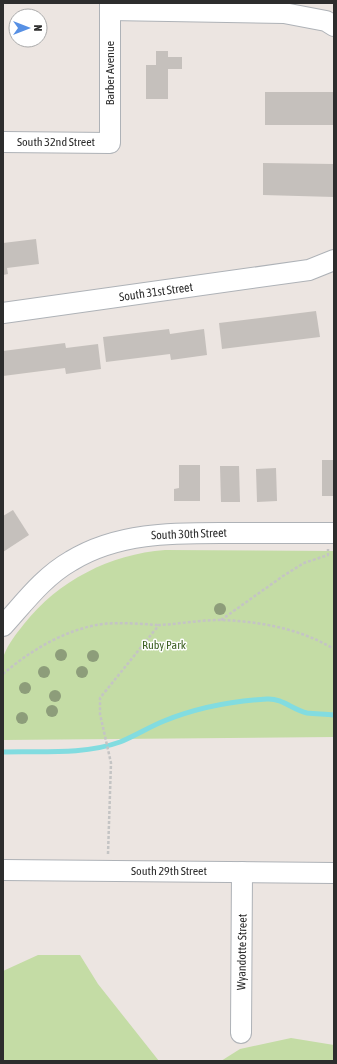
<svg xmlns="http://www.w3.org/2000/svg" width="337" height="1064" viewBox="0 0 337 1064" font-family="'Asap Condensed',sans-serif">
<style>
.green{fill:#c4dca5}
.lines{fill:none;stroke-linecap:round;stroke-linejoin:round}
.stream{stroke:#82dce0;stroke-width:5}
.building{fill:#c5c0bc}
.minor-casing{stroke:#aeb2b7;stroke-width:22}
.path{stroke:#c4c4c4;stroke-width:2.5;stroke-dasharray:3 2;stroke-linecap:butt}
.minor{stroke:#fff;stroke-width:20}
.tree{fill:#8d9d7a}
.labels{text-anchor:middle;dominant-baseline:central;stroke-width:3;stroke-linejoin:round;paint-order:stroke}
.street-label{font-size:12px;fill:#2d2d2d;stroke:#fff}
.park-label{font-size:12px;fill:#3f6225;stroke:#fff}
</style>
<rect width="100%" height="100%" fill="#ece5e1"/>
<g class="green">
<path d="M165,550L334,551V737L3,740C3,719 3,697 3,676C3,670 1,660 4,655C8,644 17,633 24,624C58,581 110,554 165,550Z"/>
<polygon points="38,955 80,955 98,984 159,1061 3,1061 3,971"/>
<polygon points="291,1038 334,1045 334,1061 221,1061 240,1049"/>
</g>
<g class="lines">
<path class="stream" d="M3,752C41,751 84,755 120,742C135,736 149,727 164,721C196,708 233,701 267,699C282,698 293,710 307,713C316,714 325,714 334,715"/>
</g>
<g class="building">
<polygon points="156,51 168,51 168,57 182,57 182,69 168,69 168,99 146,99 146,65 156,65"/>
<rect x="265" y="92" width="69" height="33"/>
<polygon points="263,163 334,164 334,197 263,195"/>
<polygon points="36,239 39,264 7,268 8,274 3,275 3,243"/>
<polygon points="316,311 320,337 222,349 219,323"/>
<polygon points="169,329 170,334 204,329 207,355 171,360 170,354 106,362 103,337"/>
<polygon points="65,343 66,348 98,344 101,369 66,374 65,368 3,376 3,351"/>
<rect x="322" y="460" width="12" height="36"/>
<polygon points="179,465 200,465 200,501 174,501 174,489 179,488"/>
<polygon points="220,466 239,466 240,502 221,502"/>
<polygon points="276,468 277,501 257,502 256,469"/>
<polygon points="13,510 29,535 3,552 3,516"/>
</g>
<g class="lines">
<g class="minor-casing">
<g id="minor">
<polyline points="110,10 284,13 326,21 334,26"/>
<polyline points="3,142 110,143 110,3"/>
<polyline points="3,313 309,270 334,260"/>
<path d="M3,626C24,603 43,577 71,561C120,531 178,533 233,533C267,533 300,533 334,533"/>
<polyline points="3,870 334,873"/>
<polyline points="241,1033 242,872"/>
</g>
</g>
<g class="path">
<polyline points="221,620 283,576 304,563 328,555 328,549"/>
<path d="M3,674C31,650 66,629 103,624C121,622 141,624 159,625"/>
<path d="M108,854L111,763L100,714V698L159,625C179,624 200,620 220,620C259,621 301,629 334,649"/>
</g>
<use href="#minor" class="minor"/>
</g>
<g class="tree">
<circle cx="220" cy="609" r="6"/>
<circle cx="61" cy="655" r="6"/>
<circle cx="93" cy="656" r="6"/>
<circle cx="44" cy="672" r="6"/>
<circle cx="82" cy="672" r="6"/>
<circle cx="25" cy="688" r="6"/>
<circle cx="55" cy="696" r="6"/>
<circle cx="52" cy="711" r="6"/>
<circle cx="22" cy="718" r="6"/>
</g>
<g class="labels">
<g class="street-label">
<text transform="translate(110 73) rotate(-90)">Barber Avenue</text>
<text x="56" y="142">South 32nd Street</text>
<text transform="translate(156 292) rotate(-8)">South 31st Street</text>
<text transform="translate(189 534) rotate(-2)">South 30th Street</text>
<text x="169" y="871">South 29th Street</text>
<text transform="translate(242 952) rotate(-89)">Wyandotte Street</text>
</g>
<g class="park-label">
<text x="164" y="645">Ruby Park</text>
</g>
</g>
<rect width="337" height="1064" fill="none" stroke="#2d2d2d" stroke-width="8"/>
<g transform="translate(28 28) rotate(90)"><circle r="19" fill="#ffffff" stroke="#ababab"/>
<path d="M0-3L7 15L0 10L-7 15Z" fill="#5790e4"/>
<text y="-6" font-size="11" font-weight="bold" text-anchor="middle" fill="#2d2d2d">N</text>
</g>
</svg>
